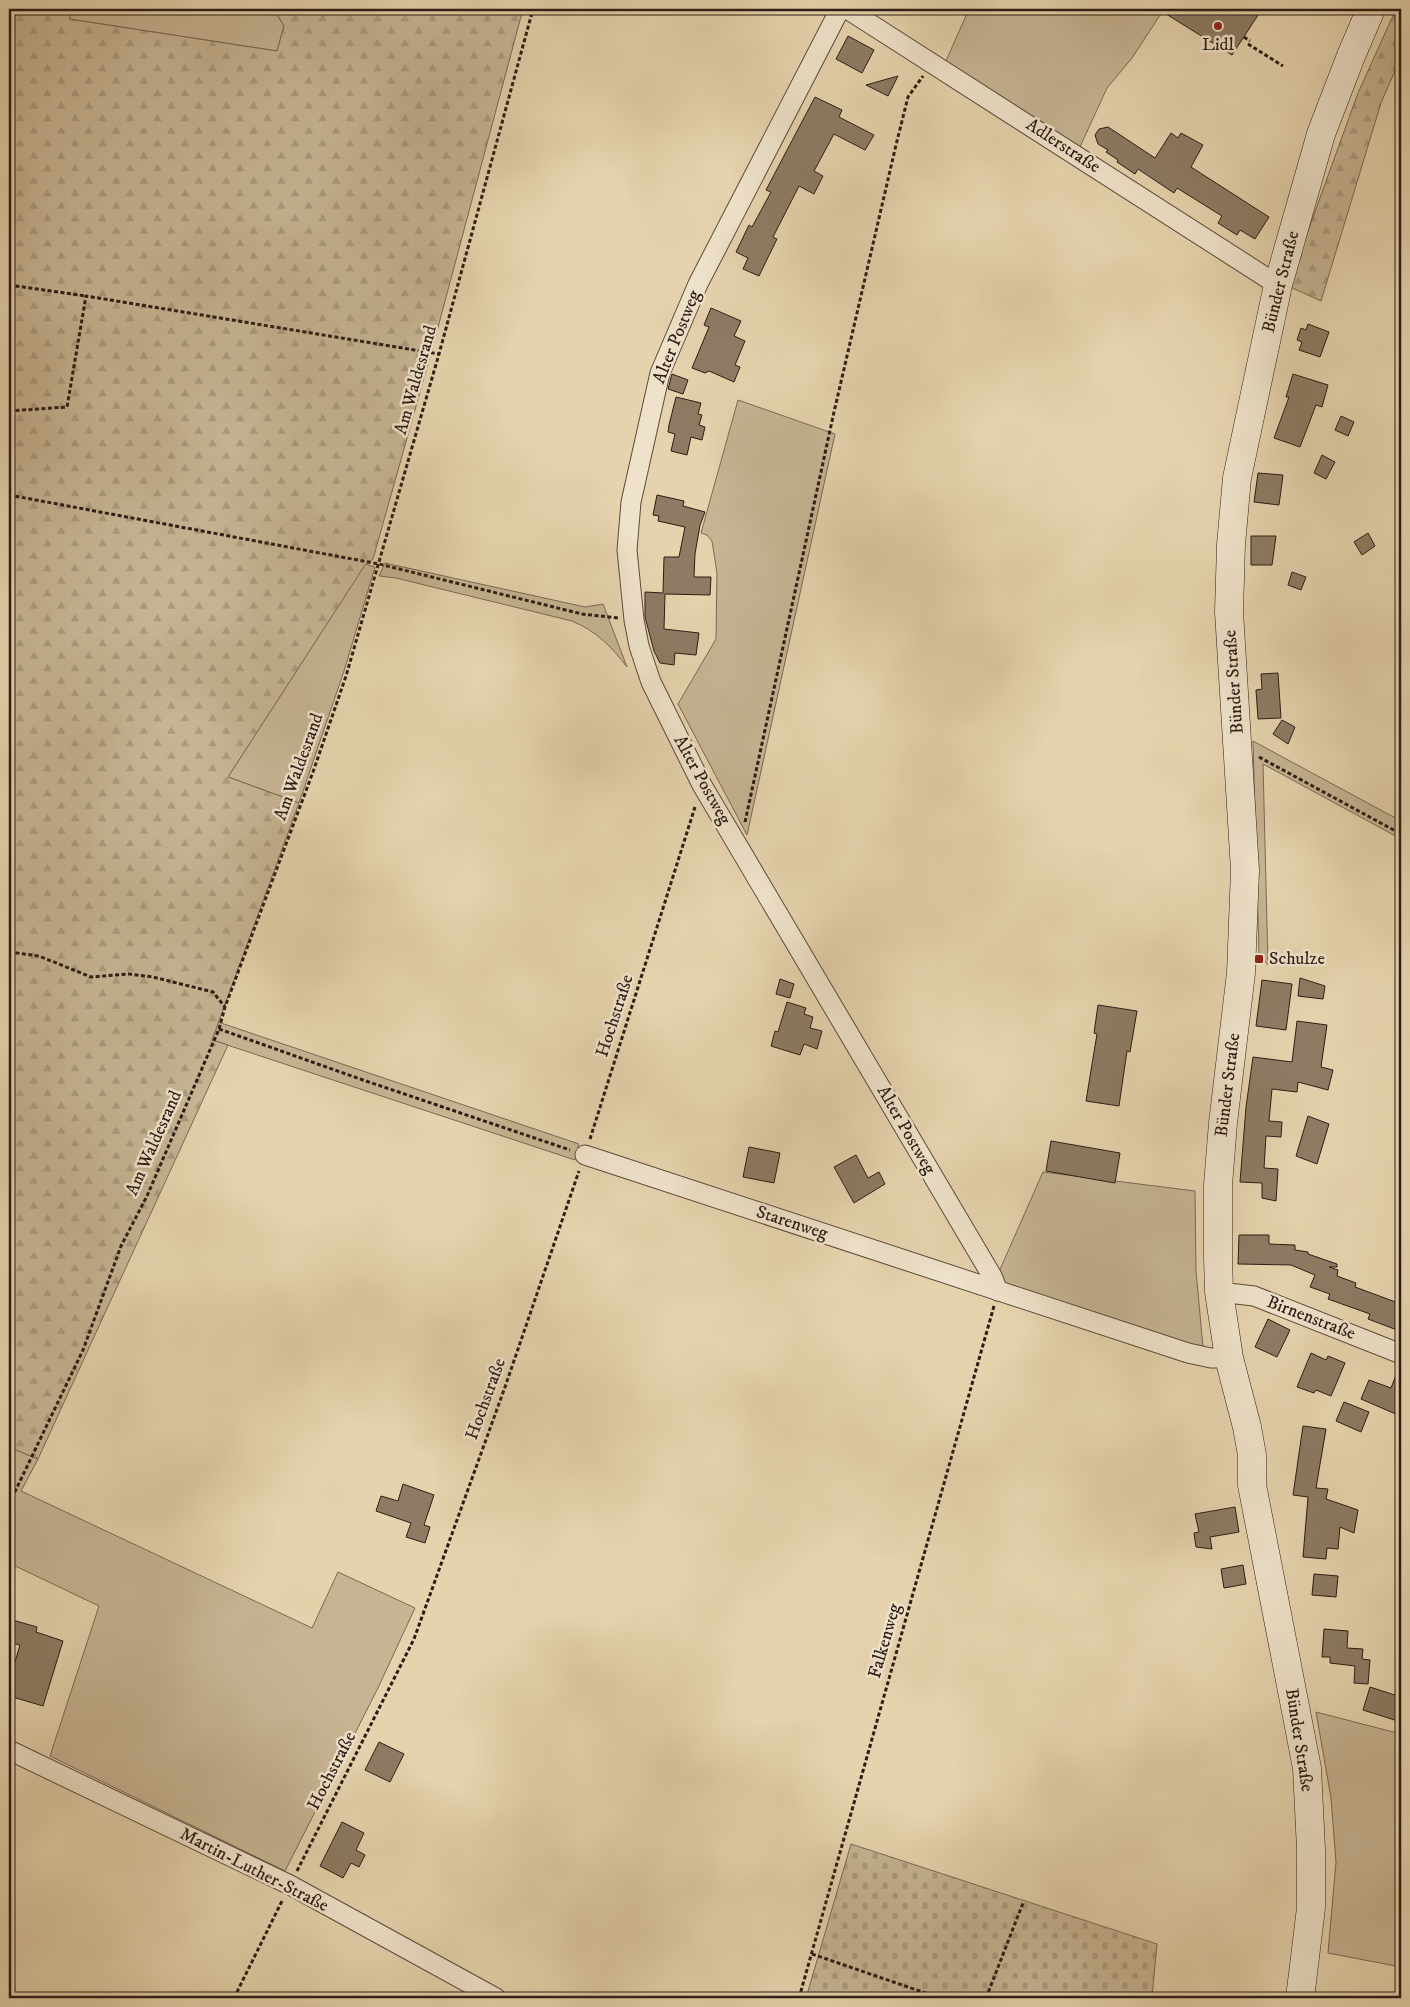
<svg xmlns="http://www.w3.org/2000/svg" width="1410" height="2007" viewBox="0 0 1410 2007" font-family="'IM FELL DW Pica',serif">
<style>
.green{fill:#c6b493;stroke:#7a6854}
.forest{fill:url(#forest-firs);stroke:#7a6854}
.cemetery{fill:url(#cemetery-stones);stroke:#7a6854}
.building{fill:#8d7b64;stroke:#2d1c15}
.lines{fill:none;stroke-linecap:round;stroke-linejoin:round}
.street-casing{stroke:#5b4a3b;stroke-width:21}
.secondary-casing{stroke:#2d1c15;stroke-width:29}
.path{stroke:#2d1c15;stroke-width:3;stroke-dasharray:4 2.5;stroke-linecap:butt}
.street{stroke:#eee2ca;stroke-width:19}
.secondary{stroke:#eee2ca;stroke-width:28}
.poi-dot{fill:#8f2418;stroke:#eee2ca;stroke-width:2}
.labels{text-anchor:middle;dominant-baseline:central;stroke-width:5;stroke-linejoin:round;paint-order:stroke}
.poi-label{font-size:18px;fill:#2d1c15;stroke:#eee2ca}
.street-label{font-size:18px;fill:#2d1c15;stroke:#eee2ca}
</style>
<defs>
<pattern id="forest-firs" width="22" height="20" patternUnits="userSpaceOnUse" patternTransform="scale(1.25)"><rect width="22" height="20" fill="#c6b493"/><path d="M5 1l3.5 6h-7zM16 11l3.5 6h-7z" fill="#aa9a7e"/></pattern>
<pattern id="cemetery-stones" width="16" height="16" patternUnits="userSpaceOnUse" patternTransform="scale(1.25)"><rect width="16" height="16" fill="#c6b493"/><path d="M2 7V4a2 2 0 0 1 4 0v3zM10 15v-3a2 2 0 0 1 4 0v3z" fill="#aa9a7e"/></pattern>
</defs>
<rect width="100%" height="100%" fill="#e5d3ad"/>
<filter id="stains"><feTurbulence type="fractalNoise" baseFrequency=".004" numOctaves="4"/><feColorMatrix values="0 0 0 0 .2 0 0 0 0 .09 0 0 0 0 .02 0 0 0 .5 -.17"/></filter>
<radialGradient id="worn" r=".72"><stop offset=".6" stop-color="#630" stop-opacity="0"/><stop offset="1" stop-color="#630" stop-opacity=".3"/></radialGradient>
<g class="green">
<polygon points="74,9 274,9 284,26 277,51 69,19"/>
<polygon points="969,9 1164,9 1132,58 1107,88 1079,149 945,63"/>
<polygon points="738,400 835,434 747,835 678,704 716,639 717,573 712,541 707,535 701,533"/>
<path d="M385,563L585,607L603,604L627,667C611,646 596,631 572,621L396,578L379,576Z"/>
<polygon points="365,564 375,567 345,668 299,803 228,777"/>
<polygon points="1253,741 1401,821 1401,839 1263,764 1268,965 1259,953"/>
<polygon points="218,1022 579,1144 575,1160 212,1040"/>
<polygon points="1043,1172 1195,1191 1196,1271 1203,1347 1183,1345 1006,1284 998,1274"/>
<polygon points="9,1447 38,1459 21,1491 312,1628 338,1572 415,1608 378,1688 285,1871 50,1756 99,1606 9,1563"/>
<polygon points="1316,1712 1401,1734 1401,1967 1328,1953 1336,1862 1331,1798"/>
</g>
<g class="forest">
<polygon points="9,9 74,9 69,19 277,51 284,26 274,9 523,9 433,346 373,559 365,565 228,777 299,803 212,1040 228,1045 38,1459 9,1447"/>
<polygon points="1396,9 1401,9 1401,57 1381,103 1321,301 1288,286 1358,93"/>
</g>
<polygon class="cemetery" points="851,1844 1157,1944 1152,1998 806,1998"/>
<g class="building">
<polygon points="1158,9 1262,9 1232,55"/>
<polygon points="848,36 874,50 862,73 836,59"/>
<polygon points="898,76 888,96 866,85"/>
<polygon points="815,97 842,110 839,117 874,135 865,150 834,134 814,171 823,176 814,194 799,186 773,237 777,239 759,276 743,269 748,258 736,252 749,225 752,227 771,192 766,190"/>
<polygon points="1108,127 1155,158 1171,133 1178,138 1181,133 1203,145 1191,167 1269,217 1255,239 1240,230 1237,235 1218,223 1222,216 1177,188 1174,193 1138,169 1135,174 1117,162 1118,160 1106,152 1108,150 1098,144 1095,135 1099,129"/>
<polygon points="711,308 741,321 734,336 745,341 735,365 740,367 734,382 709,371 705,373 692,368 709,327 704,325"/>
<polygon points="1308,324 1329,332 1320,357 1299,350 1302,342 1297,340 1301,328 1306,330"/>
<polygon points="672,374 688,380 683,394 668,389"/>
<polygon points="1293,374 1328,385 1322,407 1316,405 1300,447 1274,438 1289,397 1286,397"/>
<polygon points="676,397 701,403 698,414 702,415 699,425 705,427 702,440 691,437 687,455 671,451 675,434 668,432 669,425"/>
<polygon points="1341,416 1354,422 1348,436 1335,430"/>
<polygon points="1322,455 1335,462 1326,479 1314,473"/>
<polygon points="1258,473 1283,475 1279,505 1254,502"/>
<polygon points="657,495 684,501 683,506 705,512 700,525 695,554 694,577 711,577 710,595 665,594 664,629 699,633 696,655 675,653 674,665 660,663 654,651 645,617 645,592 663,593 664,557 679,557 685,527 658,521 659,516 653,515"/>
<polygon points="1368,533 1375,546 1362,555 1354,542"/>
<polygon points="1251,536 1276,536 1272,565 1251,565"/>
<polygon points="1292,572 1306,577 1301,590 1288,585"/>
<polygon points="1278,673 1281,718 1258,719 1256,690 1262,689 1261,674"/>
<polygon points="1282,720 1295,727 1288,744 1273,734"/>
<polygon points="1300,978 1325,986 1323,999 1298,996"/>
<polygon points="780,979 794,984 790,998 776,994"/>
<polygon points="1262,980 1292,984 1286,1030 1256,1026"/>
<polygon points="787,1002 806,1008 804,1014 813,1017 810,1028 822,1031 817,1049 804,1044 800,1055 771,1046 775,1031 778,1032"/>
<polygon points="1098,1005 1137,1011 1130,1052 1127,1051 1119,1106 1086,1101 1097,1034 1094,1033"/>
<polygon points="1297,1021 1327,1025 1321,1067 1333,1070 1328,1090 1298,1082 1297,1092 1272,1089 1269,1121 1282,1122 1281,1137 1266,1136 1264,1168 1278,1169 1276,1201 1262,1198 1262,1183 1240,1182 1246,1107 1253,1057 1292,1062"/>
<polygon points="1308,1116 1329,1124 1317,1164 1296,1156"/>
<polygon points="1051,1141 1120,1153 1115,1183 1046,1171"/>
<polygon points="749,1147 780,1153 774,1183 743,1177"/>
<polygon points="856,1155 868,1178 879,1172 885,1184 854,1203 834,1167"/>
<polygon points="1239,1235 1269,1235 1269,1244 1295,1245 1295,1250 1308,1252 1308,1254 1337,1264 1337,1267 1329,1267 1338,1270 1337,1276 1356,1283 1355,1287 1401,1304 1401,1319 1397,1330 1368,1319 1370,1314 1328,1299 1330,1294 1310,1287 1315,1275 1291,1265 1238,1264"/>
<polygon points="1268,1319 1290,1330 1277,1357 1255,1347"/>
<polygon points="1311,1353 1326,1360 1328,1356 1345,1363 1331,1396 1316,1390 1314,1393 1297,1387"/>
<polygon points="1400,1365 1401,1406 1398,1415 1361,1399 1369,1380 1391,1388"/>
<polygon points="1344,1402 1369,1412 1361,1432 1336,1421"/>
<polygon points="1303,1426 1326,1429 1316,1488 1328,1489 1326,1499 1358,1510 1354,1533 1340,1527 1338,1549 1327,1548 1326,1559 1303,1557 1308,1497 1293,1495"/>
<polygon points="403,1484 434,1495 424,1525 430,1527 425,1543 406,1537 411,1523 376,1511 381,1496 398,1501"/>
<polygon points="1235,1507 1239,1532 1210,1537 1212,1549 1196,1547 1194,1533 1199,1532 1195,1514"/>
<polygon points="1243,1565 1246,1584 1224,1588 1221,1569"/>
<polygon points="1314,1574 1338,1576 1336,1597 1312,1595"/>
<polygon points="9,1619 37,1627 36,1632 63,1641 43,1706 9,1696 9,1682 20,1645 9,1642"/>
<polygon points="1324,1629 1348,1631 1347,1648 1363,1649 1362,1659 1370,1660 1368,1684 1354,1683 1355,1666 1330,1663 1330,1657 1322,1657"/>
<polygon points="1370,1687 1401,1697 1401,1722 1363,1710"/>
<polygon points="379,1742 404,1754 390,1782 365,1770"/>
<polygon points="342,1822 364,1833 356,1850 365,1855 359,1867 351,1863 343,1878 320,1866"/>
</g>
<g class="lines">
<g class="street-casing">
<g id="street">
<polyline points="840,9 698,284 660,373 631,502 627,550 634,620 639,646 651,682 702,785 992,1276 998,1291"/>
<polyline points="847,9 1278,285"/>
<polyline points="585,1155 1188,1353 1211,1358 1229,1358"/>
<polyline points="1219,1292 1254,1296 1401,1354"/>
<polyline points="9,1750 290,1885 496,1998"/>
</g>
</g>
<g class="secondary-casing">
<polyline id="secondary" points="1300,1998 1311,1908 1311,1849 1307,1768 1252,1485 1252,1455 1247,1427 1229,1358 1219,1292 1218,1257 1218,1185 1223,1123 1241,973 1245,870 1229,612 1231,545 1237,478 1278,285 1321,134 1351,56 1371,9"/>
</g>
<g class="path">
<polyline points="1244,37 1250,41"/>
<polyline points="1248,44 1283,66"/>
<polyline points="9,285 86,296"/>
<polyline points="9,411 67,407 86,296 439,354"/>
<polyline points="9,495 379,564 582,614 618,618"/>
<polyline points="1259,757 1401,834"/>
<polyline points="745,822 834,412 896,145 908,97 923,76"/>
<polyline points="9,952 39,956 91,977 129,974 153,977 213,992 225,1007"/>
<polyline points="219,1029 363,1080 570,1150"/>
<polyline points="590,1139 695,807"/>
<polyline points="9,1504 83,1350 121,1246 147,1196 219,1029 225,1007 313,772 346,676 439,354 533,9"/>
<polyline points="297,1871 414,1639 505,1387 579,1171"/>
<polyline points="812,1954 940,1998"/>
<polyline points="234,1998 283,1899"/>
<polyline points="799,1998 994,1306"/>
<polyline points="986,1998 1023,1903"/>
</g>
<use href="#street" class="street"/>
<use href="#secondary" class="secondary"/>
</g>
<g class="poi-dot">
<circle cx="1218" cy="26" r="5"/>
<rect x="1254" y="954" width="10" height="10" rx="2.5"/>
</g>
<g class="labels">
<g class="poi-label">
<text x="1218" y="45">Lidl</text>
<text x="1269" y="959" text-anchor="start">Schulze</text>
</g>
<g class="street-label">
<text transform="translate(1063 146) rotate(33)">Adlerstraße</text>
<text transform="translate(1281 282) rotate(-76)">Bünder Straße</text>
<text transform="translate(677 337) rotate(-68)">Alter Postweg</text>
<text transform="translate(416 380) rotate(-74)">Am Waldesrand</text>
<text transform="translate(1234 682) rotate(-94)">Bünder Straße</text>
<text transform="translate(299 767) rotate(-70)">Am Waldesrand</text>
<text transform="translate(702 780) rotate(61)">Alter Postweg</text>
<text transform="translate(615 1016) rotate(-72)">Hochstraße</text>
<text transform="translate(1228 1085) rotate(-83)">Bünder Straße</text>
<text transform="translate(906 1130) rotate(60)">Alter Postweg</text>
<text transform="translate(154 1143) rotate(-66)">Am Waldesrand</text>
<text transform="translate(792 1223) rotate(18)">Starenweg</text>
<text transform="translate(1311 1318) rotate(21)">Birnenstraße</text>
<text transform="translate(486 1399) rotate(-70)">Hochstraße</text>
<text transform="translate(885 1641) rotate(-74)">Falkenweg</text>
<text transform="translate(1299 1740) rotate(81)">Bünder Straße</text>
<text transform="translate(332 1771) rotate(-63)">Hochstraße</text>
<text transform="translate(254 1870) rotate(27)">Martin-Luther-Straße</text>
</g>
</g>
<rect width="1410" height="2007" fill="none" stroke="#e5d3ad" stroke-width="30"/>
<rect x="10" y="10" width="1390" height="1987" fill="none" stroke="#2d1c15" stroke-width="2.5"/>
<rect x="15" y="15" width="1380" height="1977" fill="none" stroke="#2d1c15"/>
<rect width="100%" height="100%" filter="url(#stains)"/>
<rect width="100%" height="100%" fill="url(#worn)"/>
</svg>
